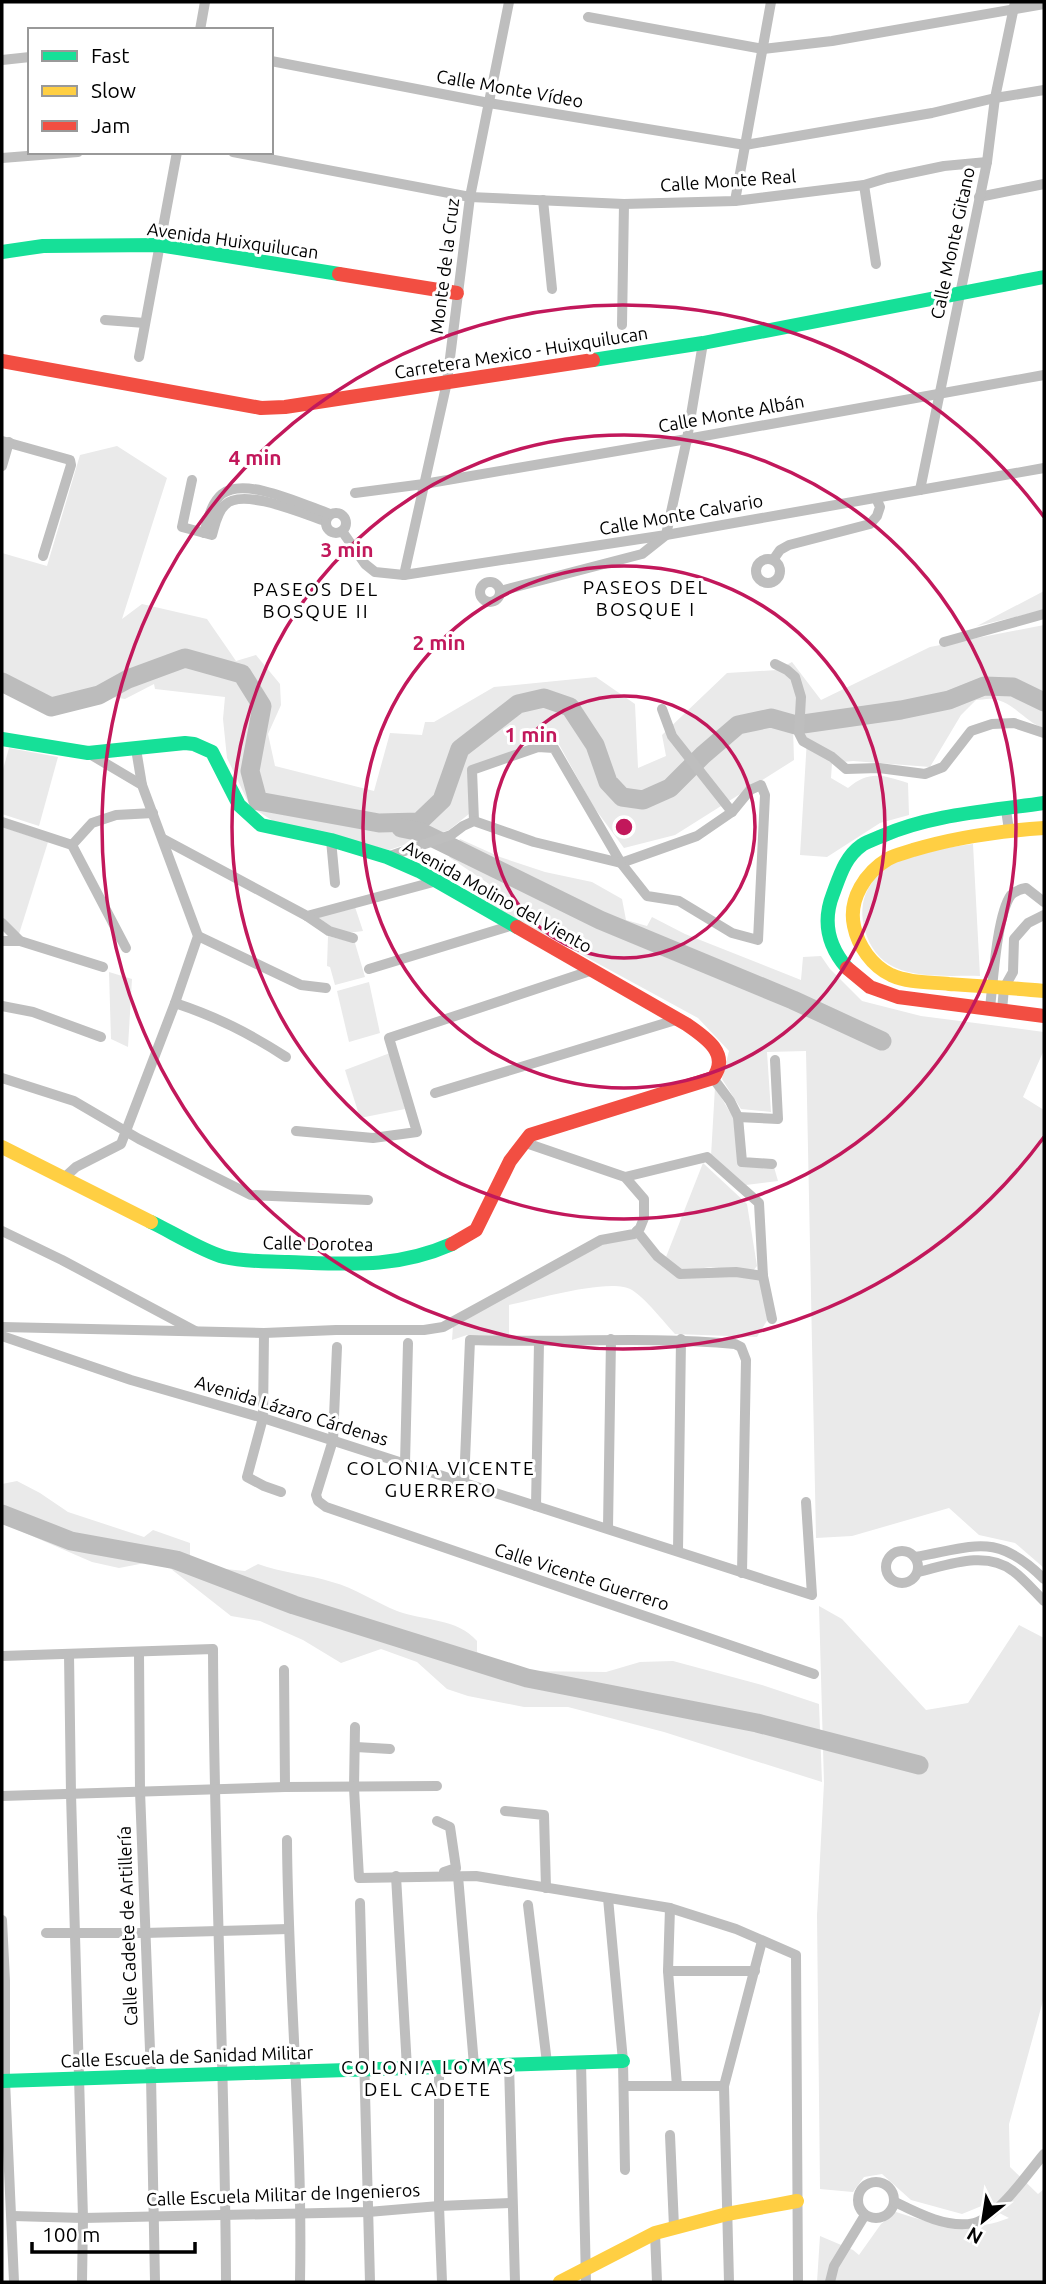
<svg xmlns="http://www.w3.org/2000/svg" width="1046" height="2284" viewBox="0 0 1046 2284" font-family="Ubuntu,sans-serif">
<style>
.green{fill:#eaeaea}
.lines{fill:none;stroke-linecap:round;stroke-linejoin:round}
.river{stroke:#bcbcbc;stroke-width:19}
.street{stroke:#bebebe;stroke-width:10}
.fast{stroke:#16e098;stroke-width:14}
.slow{stroke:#ffcf43;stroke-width:14}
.jam{stroke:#f24e42;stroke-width:14}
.ring{fill:none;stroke:#c2185b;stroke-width:3.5}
.labels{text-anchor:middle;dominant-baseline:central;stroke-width:6;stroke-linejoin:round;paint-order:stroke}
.street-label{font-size:18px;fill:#000;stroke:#fff}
.neighbourhood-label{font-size:19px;letter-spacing:2px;fill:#000;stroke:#fff}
.centre{fill:#c2185b;stroke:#fff;stroke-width:3.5}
.ring-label{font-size:21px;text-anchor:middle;font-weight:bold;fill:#c2185b;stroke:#fff;stroke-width:6;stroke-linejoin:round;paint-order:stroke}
</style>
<rect width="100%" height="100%" fill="#fff"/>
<g class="green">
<path d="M117,446L167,478L122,619L142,604L207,619L236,661L256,655L280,684L281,705L268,734L275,766L374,791L390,733L422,735L425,722H434L494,687L596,677L635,704L638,768L666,756L662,735L727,673L777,670L792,662L821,700L930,647L1044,625V728C1026,723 1014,702 993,699C988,698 981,700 976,700L961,715L930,767L853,761L832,763L831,778L848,788C869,770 883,775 908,783L909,815L880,823L827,857L800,855L807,739L805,734L793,728L794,760L675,835L624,848L593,806L556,739H539L469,770V814L449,830L389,850L273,821L250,806L227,758L223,719L225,697L155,689L154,684L125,699L99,695L51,707L2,683V553L47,566L80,455Z"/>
<polygon points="1044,591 1044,610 977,626"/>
<polygon points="9,748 58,757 39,826 2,814 2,773"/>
<polygon points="2,827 48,842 19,934 2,917"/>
<polygon points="460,839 500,857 545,872 592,882 622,899 626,920 647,926 652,917 685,934 801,980 803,957 821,956 830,969 862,1001 921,1016 1044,1032 1044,1050 1023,1097 1044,1110 1044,1568 1015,1543 979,1535 949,1508 852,1536 816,1538 806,1051 767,1052 771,1112 741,1109 722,1079 729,1051 698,1018 483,901 489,884 449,857"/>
<path d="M973,844L980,976C954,975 919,979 894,967C879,960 870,947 865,931C861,917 861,902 868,889C871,885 873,879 876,875C893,853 946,848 973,844Z"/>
<path d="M355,907L363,931C344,935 330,928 316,917Z"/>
<polygon points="328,936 355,943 365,977 335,985 330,967 327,966"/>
<polygon points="109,972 132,979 128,1047 111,1039"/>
<polygon points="369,982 380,1033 349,1042 337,991"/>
<polygon points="390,1053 405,1109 360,1118 345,1070"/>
<polygon points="715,1087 734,1119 741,1164 774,1167 778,1181 746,1185 711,1156"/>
<polygon points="703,1163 747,1204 757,1266 752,1272 711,1267 681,1271 666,1257"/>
<path d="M637,1237L677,1277L741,1275L760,1279L768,1319L757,1337L675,1334C664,1322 645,1298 632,1290C611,1277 535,1300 509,1305V1337L467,1335L452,1340L453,1326L605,1242Z"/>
<path d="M17,1481L40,1493L68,1512L144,1537L153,1530L190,1543V1558L206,1567L245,1571L258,1564C282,1573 307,1574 332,1582C355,1588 375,1602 397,1611C424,1621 457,1618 477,1641V1652L521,1671L606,1672L640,1662L673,1661L762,1685L819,1704L822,1782L664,1732L568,1707H524L468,1696L447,1689L417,1662L381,1649L341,1663L303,1640L260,1621L231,1616L166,1565L145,1563L119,1568L92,1562L2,1523V1484Z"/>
<path d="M819,1606L842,1619L926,1710L968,1703L1019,1625L1044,1638V1997L1009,2124L1010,2167L1038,2194L1044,2189V2282H817L820,2236L853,2250L859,2255L881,2224L896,2212C937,2225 968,2234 1009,2218L984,2205L962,2214L911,2200L882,2174L864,2177L853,2192L820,2189L817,1915L824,1783Z"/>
</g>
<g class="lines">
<g class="river">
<polyline points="2,682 51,707 99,695 128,679 185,658 242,674 262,706 250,771 258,801 379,823 419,822 442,800 460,749 518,704 544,698 570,707 595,745 608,782 622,797 643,800 670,788 703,755 738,725 771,718 796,725 901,710 949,700 984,686 1013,687 1044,702"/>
<polyline points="401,828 421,832 600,920 793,1000 882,1041"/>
<polyline points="2,1514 71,1541 176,1560 294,1605 527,1678 757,1723 919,1765"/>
</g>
<g class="street">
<polyline points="588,17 763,49 832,41 1044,4"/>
<polyline points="200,30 205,2"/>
<polyline points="2,60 30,57"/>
<polyline points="271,61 489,103 745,145 932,113 995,98 1044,90"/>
<polyline points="233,152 470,197 624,204 735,201 864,185 887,178 944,166 987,162"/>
<polyline points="2,158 78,152"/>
<polyline points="864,185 876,264"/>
<polyline points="979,197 1044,184"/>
<polyline points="543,200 552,289"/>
<polyline points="735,201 771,2"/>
<polyline points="105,320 145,323"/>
<polyline points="622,325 624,204"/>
<polyline points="139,357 177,152"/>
<polyline points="2,441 70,460 71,465 43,556"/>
<polyline points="2,466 9,442"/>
<path d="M192,480L182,527L212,535C215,525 217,512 225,505C242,487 304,514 325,521"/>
<polyline points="920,490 987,162 995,98 1015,2"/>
<polyline points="355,493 424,484 687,439 1044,375"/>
<circle cx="336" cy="523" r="10"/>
<polyline points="342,531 365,564 375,572 404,575 666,535 1044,468"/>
<path d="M204,533C208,520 211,503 222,494C245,476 304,505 330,514"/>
<circle cx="768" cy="571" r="12"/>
<polyline points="773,560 780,550 789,545 870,524 877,516 880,507 876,498"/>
<polyline points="404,575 447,382 470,197 509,2"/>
<circle cx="490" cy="592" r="10"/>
<polyline points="500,591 642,554 666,535 687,439 703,343"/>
<polyline points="944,642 1044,614"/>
<polyline points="775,664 787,670 795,677 801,697 799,733 803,741 832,757 846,769 879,768 925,774 943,767 971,731 992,724 1014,723 1044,733"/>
<polyline points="662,709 672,736 732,812"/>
<polyline points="136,749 142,785"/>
<polyline points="1006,810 1009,830"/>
<polyline points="474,821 472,770 538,747 554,748 621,863 647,896 679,901 732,933 758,940 765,795 761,785 750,790 732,812 697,836 621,863"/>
<polyline points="2,822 72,845"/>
<polyline points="163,839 307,916 437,881"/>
<polyline points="331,840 335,883"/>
<polyline points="72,845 126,948"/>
<polyline points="72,845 92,823 116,815 153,813"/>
<polyline points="387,857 451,835 463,826 474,821 534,842 621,863"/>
<polyline points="307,916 329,931 353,938"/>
<polyline points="2,923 20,941 103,967"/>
<polyline points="198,936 301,985 326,988"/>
<polyline points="2,941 20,941"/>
<polyline points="369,969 513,925"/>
<path d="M175,1003C217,1017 249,1033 286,1057"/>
<polyline points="2,1006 33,1012 101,1037"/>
<path d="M990,1008C993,982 997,914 1011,895C1015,891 1020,889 1026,888L1044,902"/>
<polyline points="1002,1010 1004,988 1013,972 1014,939 1028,923 1044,915"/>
<polyline points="2,1078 74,1101 139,1139 251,1195 368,1200"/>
<polyline points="713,1078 730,1101 738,1117 742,1162 772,1164"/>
<polyline points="435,1093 679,1019"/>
<polyline points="738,1117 778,1119 775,1060"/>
<polyline points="296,1131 373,1138 417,1132 389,1038 593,970"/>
<polyline points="65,1177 76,1167 121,1144 175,1003 198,936 142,785 88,753"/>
<polyline points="625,1177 707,1157 759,1203 763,1276 772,1319"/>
<polyline points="2,1231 62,1260 195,1331"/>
<polyline points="637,1231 657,1256 680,1274 736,1272 763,1276"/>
<polyline points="2,1327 264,1333 336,1330 424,1330 443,1327 601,1240 634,1234 640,1228 644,1218 644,1199 625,1177 523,1142"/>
<polyline points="264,1333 263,1418 247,1477 264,1486 281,1492"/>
<polyline points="2,1336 131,1380 263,1418 812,1595 806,1502"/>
<polyline points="337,1347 333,1440 316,1495 318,1501 326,1507 814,1674"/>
<polyline points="405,1463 408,1343"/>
<path d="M464,1484L470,1340C559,1343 647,1336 735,1344L741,1347L746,1360L742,1573"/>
<polyline points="536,1506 539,1342"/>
<polyline points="608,1528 611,1339"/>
<circle cx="902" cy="1567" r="16"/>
<polyline points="678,1551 681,1339"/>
<path d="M915,1557C974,1547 996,1531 1044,1579"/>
<path d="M918,1572C948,1565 986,1550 1013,1571C1024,1579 1034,1591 1044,1601"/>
<polyline points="139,1653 140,1791 151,2076 155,2282"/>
<polyline points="69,1654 71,1794 83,2218 82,2282"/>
<path d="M2,1656L213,1649C214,1860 225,2071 226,2282"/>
<polyline points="284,1670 285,1787"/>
<polyline points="355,1727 354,1788 359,1878 476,1876 670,1908 736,1929 796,1955 798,2282"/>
<polyline points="356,1747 390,1749"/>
<polyline points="2,1796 285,1787 437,1786"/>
<polyline points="505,1811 544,1815 546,1888"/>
<polyline points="437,1821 450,1827 456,1868 444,1872 444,1876"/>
<path d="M287,1840C288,1987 303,2135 300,2282"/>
<polyline points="396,1876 407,2068"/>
<polyline points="458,1876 474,2065"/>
<polyline points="608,1898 623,2061 625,2170"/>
<polyline points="360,1903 370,2282"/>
<polyline points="528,1905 547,2063"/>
<polyline points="670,1908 668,1971 677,2086"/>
<polyline points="2,1920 5,1981 5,2081 14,2282"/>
<polyline points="46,1933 144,1933 288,1929"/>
<polyline points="668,1971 755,1971"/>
<polyline points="581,2062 586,2282"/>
<polyline points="509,2064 515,2282"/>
<polyline points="439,2067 439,2206 442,2282"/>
<polyline points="624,2086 724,2086"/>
<polyline points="670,2135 674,2227"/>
<circle cx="876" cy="2200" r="18"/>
<path d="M895,2202C917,2213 948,2229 974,2223C998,2217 1028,2173 1044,2154"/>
<polyline points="13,2216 83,2218 368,2212 439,2206 512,2203"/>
<polyline points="655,2233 657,2282"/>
<polyline points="729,2282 724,2086 762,1941"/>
<polyline points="830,2282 834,2266 865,2215"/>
</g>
<g class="fast">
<polyline points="2,252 43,246 159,245 339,274"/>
<polyline points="593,360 703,343 1044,277"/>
<polyline points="2,739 88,753 185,743 194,744 212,752 239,805 261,825 331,840 387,857 419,871 517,927"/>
<path d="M847,968C828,946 822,922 833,894C840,875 845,857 862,845C868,841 875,839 882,836C931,814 991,811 1044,803"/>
<path d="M151,1222C170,1231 204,1252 224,1257C244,1262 267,1261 288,1262C348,1264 395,1269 452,1244"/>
<polyline points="2,2081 623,2061"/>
</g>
<g class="slow">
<path d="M1044,828C1000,831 956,837 913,850C905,853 896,854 888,859C866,872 848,899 854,926C858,946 872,966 891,975C909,983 929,982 949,984C980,986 1012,988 1044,991"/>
<polyline points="2,1147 151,1222"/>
<polyline points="560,2282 655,2233 727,2214 797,2201"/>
</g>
<g class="jam">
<polyline points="339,274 457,293"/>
<polyline points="2,361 261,408 285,407 593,360"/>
<polyline points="847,968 870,987 898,997 1044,1016"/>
<path d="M452,1244L476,1230L510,1161L530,1135L713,1078C731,1054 705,1037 686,1024L517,927"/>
</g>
</g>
<g class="ring">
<circle cx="624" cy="827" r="131"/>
<circle cx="624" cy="827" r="261"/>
<circle cx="624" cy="827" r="392"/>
<path d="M1044 1137A522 522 0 1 1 1044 517"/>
</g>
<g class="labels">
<g class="street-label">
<text transform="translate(510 88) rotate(10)">Calle Monte Vídeo</text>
<text transform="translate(728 180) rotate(-4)">Calle Monte Real</text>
<text transform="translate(233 240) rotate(8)">Avenida Huixquilucan</text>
<text transform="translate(952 243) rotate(-78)">Calle Monte Gitano</text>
<text transform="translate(444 266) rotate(-83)">Monte de la Cruz</text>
<text transform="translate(521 352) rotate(-9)">Carretera Mexico - Huixquilucan</text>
<text transform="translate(731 413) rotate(-10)">Calle Monte Albán</text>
<text transform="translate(681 514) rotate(-10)">Calle Monte Calvario</text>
<text transform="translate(498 896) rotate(29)">Avenida Molino del Viento</text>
<text transform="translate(318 1243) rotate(1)">Calle Dorotea</text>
<text transform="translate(292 1410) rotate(17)">Avenida Lázaro Cárdenas</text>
<text transform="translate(582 1576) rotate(18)">Calle Vicente Guerrero</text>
<text transform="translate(127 1926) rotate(-92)">Calle Cadete de Artillería</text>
<text transform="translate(187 2056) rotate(-2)">Calle Escuela de Sanidad Militar</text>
<text transform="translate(283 2194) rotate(-2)">Calle Escuela Militar de Ingenieros</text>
</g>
<g class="neighbourhood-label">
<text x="646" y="587">PASEOS DEL<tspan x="646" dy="22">BOSQUE I</tspan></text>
<text x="316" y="589">PASEOS DEL<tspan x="316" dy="22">BOSQUE II</tspan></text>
<text x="441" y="1468">COLONIA VICENTE<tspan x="441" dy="22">GUERRERO</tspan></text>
<text x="428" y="2067">COLONIA LOMAS<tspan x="428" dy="22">DEL CADETE</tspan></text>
</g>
</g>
<circle cx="624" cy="827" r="10" class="centre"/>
<g class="ring-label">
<text x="255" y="465">4 min</text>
<text x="347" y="557">3 min</text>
<text x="439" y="650">2 min</text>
<text x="531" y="742">1 min</text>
</g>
<rect width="1046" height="2284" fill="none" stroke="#000000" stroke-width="7"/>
<rect x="28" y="28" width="245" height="126" fill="#ffffff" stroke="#999999" stroke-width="2"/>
<rect x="42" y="51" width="35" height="10" fill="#16e098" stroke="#999999" stroke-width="2"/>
<text x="91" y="63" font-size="21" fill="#000000">Fast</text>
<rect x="42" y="86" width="35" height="10" fill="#ffcf43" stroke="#999999" stroke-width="2"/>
<text x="91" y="98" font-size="21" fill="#000000">Slow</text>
<rect x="42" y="121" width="35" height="10" fill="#f24e42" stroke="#999999" stroke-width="2"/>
<text x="91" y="133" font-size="21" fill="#000000">Jam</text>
<g transform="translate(983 2221) rotate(210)" stroke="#ffffff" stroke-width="5" paint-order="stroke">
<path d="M0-5L12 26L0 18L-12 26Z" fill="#000000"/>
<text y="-10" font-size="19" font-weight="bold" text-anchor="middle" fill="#000000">N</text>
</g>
<path d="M32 2242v10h163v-10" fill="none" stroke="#000000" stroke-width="3.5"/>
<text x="42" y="2242" font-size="21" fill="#000000" stroke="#ffffff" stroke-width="5" paint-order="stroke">100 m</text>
</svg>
